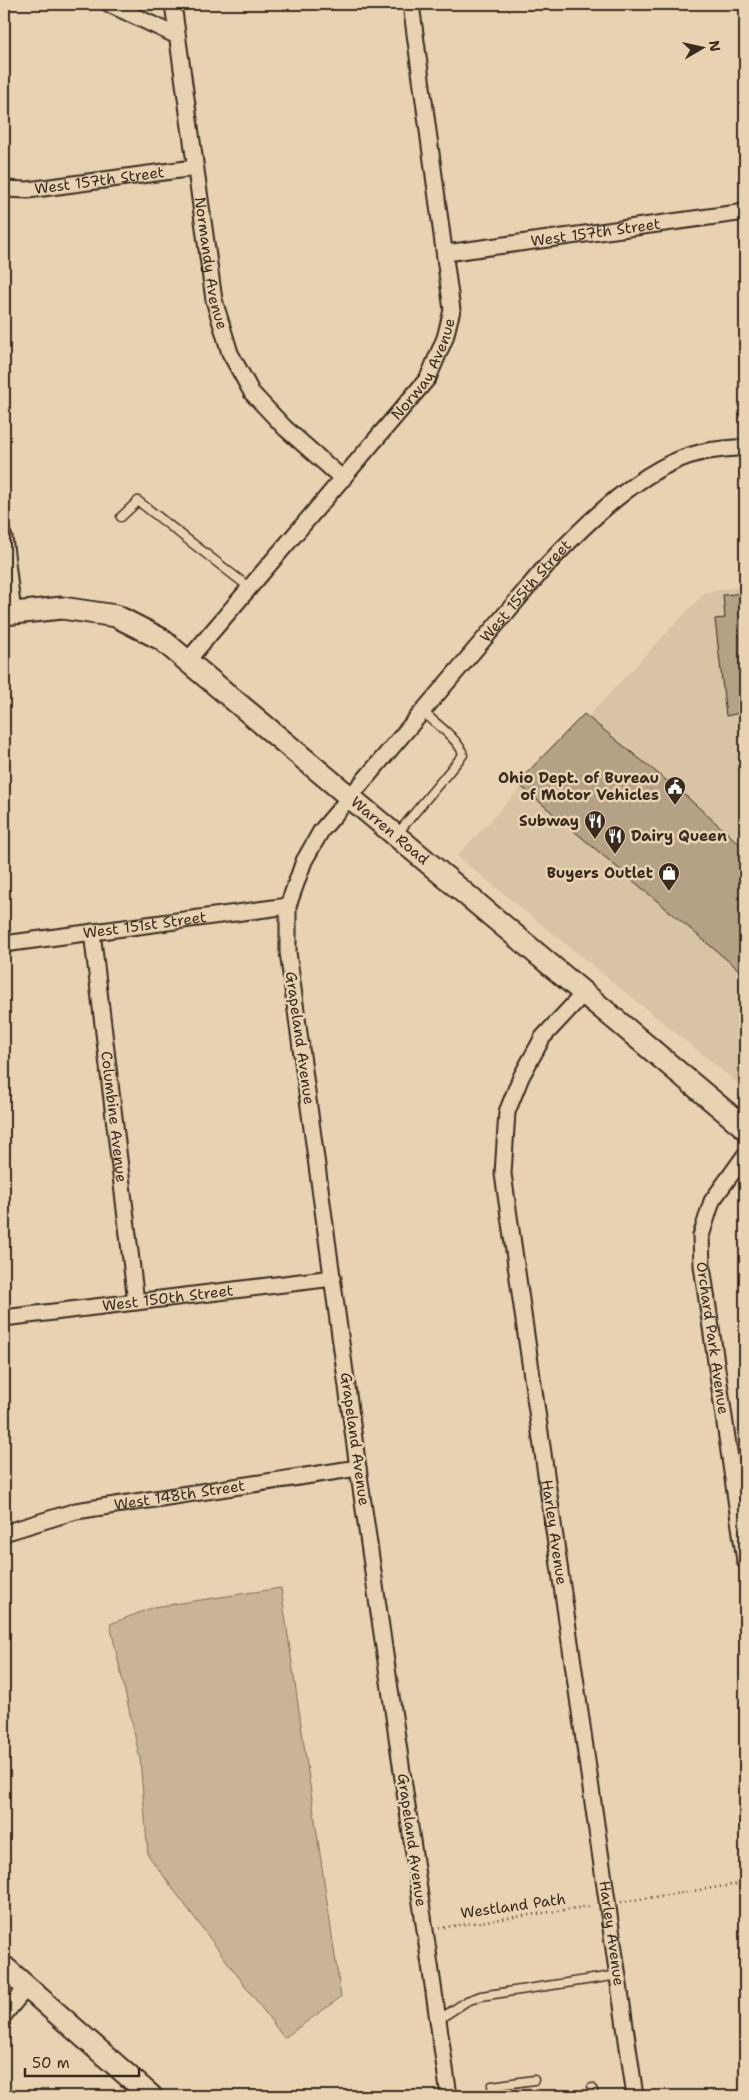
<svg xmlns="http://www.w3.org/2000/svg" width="749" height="2100" viewBox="0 0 749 2100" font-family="'Shantell Sans',sans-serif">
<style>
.built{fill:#d8c3a5}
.green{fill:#c9b497;stroke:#826f5a}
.building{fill:#b4a186;stroke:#3b2a1e}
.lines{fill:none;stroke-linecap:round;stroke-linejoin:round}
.service-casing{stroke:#3b2a1e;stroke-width:11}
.minor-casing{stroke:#3b2a1e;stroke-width:19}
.secondary-casing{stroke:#3b2a1e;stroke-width:25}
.path{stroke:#3b2a1e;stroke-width:2.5;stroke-dasharray:1 4;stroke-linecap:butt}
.service{stroke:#e8d2b2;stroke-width:8}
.minor{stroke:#e8d2b2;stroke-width:15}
.secondary{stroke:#e8d2b2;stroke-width:21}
.labels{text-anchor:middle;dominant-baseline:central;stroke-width:5;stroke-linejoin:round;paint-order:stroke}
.street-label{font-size:15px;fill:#3b2a1e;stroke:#e8d2b2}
.poi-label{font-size:15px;font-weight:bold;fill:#3b2a1e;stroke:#e8d2b2;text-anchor:end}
</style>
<rect width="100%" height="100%" fill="#e8d2b2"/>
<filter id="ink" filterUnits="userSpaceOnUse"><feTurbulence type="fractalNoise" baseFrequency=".02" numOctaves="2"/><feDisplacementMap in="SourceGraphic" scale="10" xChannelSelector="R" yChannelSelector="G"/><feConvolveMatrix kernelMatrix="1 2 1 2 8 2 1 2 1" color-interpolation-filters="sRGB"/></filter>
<g filter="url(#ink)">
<polygon class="built" points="745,586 745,1089 457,856 705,592"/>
<polygon class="green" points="281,1588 341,1997 284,2038 148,1855 140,1759 110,1624 154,1607"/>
<g class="building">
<polygon points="745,593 745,721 741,721 740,713 726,716 715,619 725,618 723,595"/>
<polygon points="584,714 687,797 745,849 745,975 517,783"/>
</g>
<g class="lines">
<g class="service-casing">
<g id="service">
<polyline points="121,517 138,501 250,588"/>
<path d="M397,834L463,755C461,741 433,721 423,712"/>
<polyline points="438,2020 467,2001 481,1996 619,1975"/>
<polyline points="592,2088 594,2096"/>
<polyline points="494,2096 492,2086 534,2080"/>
</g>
</g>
<g class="minor-casing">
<g id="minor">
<polyline points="109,4 177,36"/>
<path id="s1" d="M173,4L214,300L230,353L252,393L285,428L343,479"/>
<path id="s2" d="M4,189L28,190L194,168"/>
<path id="s3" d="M446,253L745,212"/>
<polyline points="4,537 13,613"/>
<path id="s4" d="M188,660L428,378L445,338L452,310L411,4"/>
<path id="s5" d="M92,932L136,1302"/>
<path id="s6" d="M4,944L288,906"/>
<path id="s7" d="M585,992L543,1037L521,1077L507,1112L503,1174L635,2096"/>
<path id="s8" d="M745,1155L712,1201L701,1236L702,1266L745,1561"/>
<path id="s9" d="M4,1318L333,1278"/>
<path id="s10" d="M4,1533L76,1511L358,1468"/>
<polyline points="4,2015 27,1987"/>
<path id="s11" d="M449,2096L358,1468L288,952V906L304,861L321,831L546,566C584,525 643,466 699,453C714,449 730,449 745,447"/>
</g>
</g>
<g class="secondary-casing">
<g id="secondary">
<path id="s12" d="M4,614L62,608L116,616L161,639L745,1128"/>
<polyline points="4,1967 151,2096"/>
</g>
</g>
<g class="path">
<polyline points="621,1902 745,1883"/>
<polyline points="439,1928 591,1906"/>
</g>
<use href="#service" class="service"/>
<use href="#minor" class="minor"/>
<use href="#secondary" class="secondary"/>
</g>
</g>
<defs>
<g id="civic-pin" transform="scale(1.125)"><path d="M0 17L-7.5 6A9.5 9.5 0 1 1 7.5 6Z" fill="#3b2a1e" stroke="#e8d2b2"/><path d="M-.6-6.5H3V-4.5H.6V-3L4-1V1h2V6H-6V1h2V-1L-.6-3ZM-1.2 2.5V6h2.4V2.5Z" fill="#fff"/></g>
<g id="restaurant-pin" transform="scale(1.125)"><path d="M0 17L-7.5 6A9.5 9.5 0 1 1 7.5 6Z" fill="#3b2a1e" stroke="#e8d2b2"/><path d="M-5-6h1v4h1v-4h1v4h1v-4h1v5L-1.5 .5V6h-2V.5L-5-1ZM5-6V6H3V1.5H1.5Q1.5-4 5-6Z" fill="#fff"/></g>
<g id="shop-pin" transform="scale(1.125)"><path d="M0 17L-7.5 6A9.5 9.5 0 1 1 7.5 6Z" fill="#3b2a1e" stroke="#e8d2b2"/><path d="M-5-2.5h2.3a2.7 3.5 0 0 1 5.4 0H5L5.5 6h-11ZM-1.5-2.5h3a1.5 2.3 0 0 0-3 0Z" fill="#fff"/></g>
</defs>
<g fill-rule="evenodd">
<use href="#civic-pin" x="675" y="787"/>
<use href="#restaurant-pin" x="595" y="821"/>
<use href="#restaurant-pin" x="615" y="836"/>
<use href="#shop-pin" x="669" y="873"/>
</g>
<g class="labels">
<g class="street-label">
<text stroke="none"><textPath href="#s2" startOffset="96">West 157th Street</textPath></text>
<text stroke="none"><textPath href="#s3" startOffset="151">West 157th Street</textPath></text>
<text stroke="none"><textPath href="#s1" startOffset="262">Normandy Avenue</textPath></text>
<text stroke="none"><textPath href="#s4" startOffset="376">Norway Avenue</textPath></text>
<text stroke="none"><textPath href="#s11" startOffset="1599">West 155th Street</textPath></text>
<text stroke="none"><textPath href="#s12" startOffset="462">Warren Road</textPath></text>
<text stroke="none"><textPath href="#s6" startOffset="142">West 151st Street</textPath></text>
<text transform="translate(300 1038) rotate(82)">Grapeland Avenue</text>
<text stroke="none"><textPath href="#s5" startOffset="186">Columbine Avenue</textPath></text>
<text stroke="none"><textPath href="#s9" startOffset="165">West 150th Street</textPath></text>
<text stroke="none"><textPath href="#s8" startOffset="196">Orchard Park Avenue</textPath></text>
<text transform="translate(355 1439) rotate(82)">Grapeland Avenue</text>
<text stroke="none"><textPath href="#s10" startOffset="180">West 148th Street</textPath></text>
<text stroke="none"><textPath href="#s7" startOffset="569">Harley Avenue</textPath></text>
<text transform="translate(412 1840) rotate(82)">Grapeland Avenue</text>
<text transform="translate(513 1906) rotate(-8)">Westland Path</text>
<text stroke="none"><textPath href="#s7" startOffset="974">Harley Avenue</textPath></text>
</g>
<g class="poi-label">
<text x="659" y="778">Ohio Dept. of Bureau<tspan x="659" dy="17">of Motor Vehicles</tspan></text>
<text x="579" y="821">Subway</text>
<text x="631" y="836" text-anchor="start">Dairy Queen</text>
<text x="653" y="873">Buyers Outlet</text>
</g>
</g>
<rect width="749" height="2100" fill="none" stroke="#e8d2b2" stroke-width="20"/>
<rect x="10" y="10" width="729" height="2080" fill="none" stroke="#3b2a1e" stroke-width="2" filter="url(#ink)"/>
<g transform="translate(702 48) rotate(81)" stroke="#e8d2b2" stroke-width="4" paint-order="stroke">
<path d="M0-4L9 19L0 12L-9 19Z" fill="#3b2a1e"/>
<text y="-8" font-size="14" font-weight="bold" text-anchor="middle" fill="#3b2a1e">N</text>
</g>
<path d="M25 2068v8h114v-8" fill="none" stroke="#3b2a1e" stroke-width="2.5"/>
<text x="32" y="2068" font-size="15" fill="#3b2a1e" stroke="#e8d2b2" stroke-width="4" paint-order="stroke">50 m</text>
</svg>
